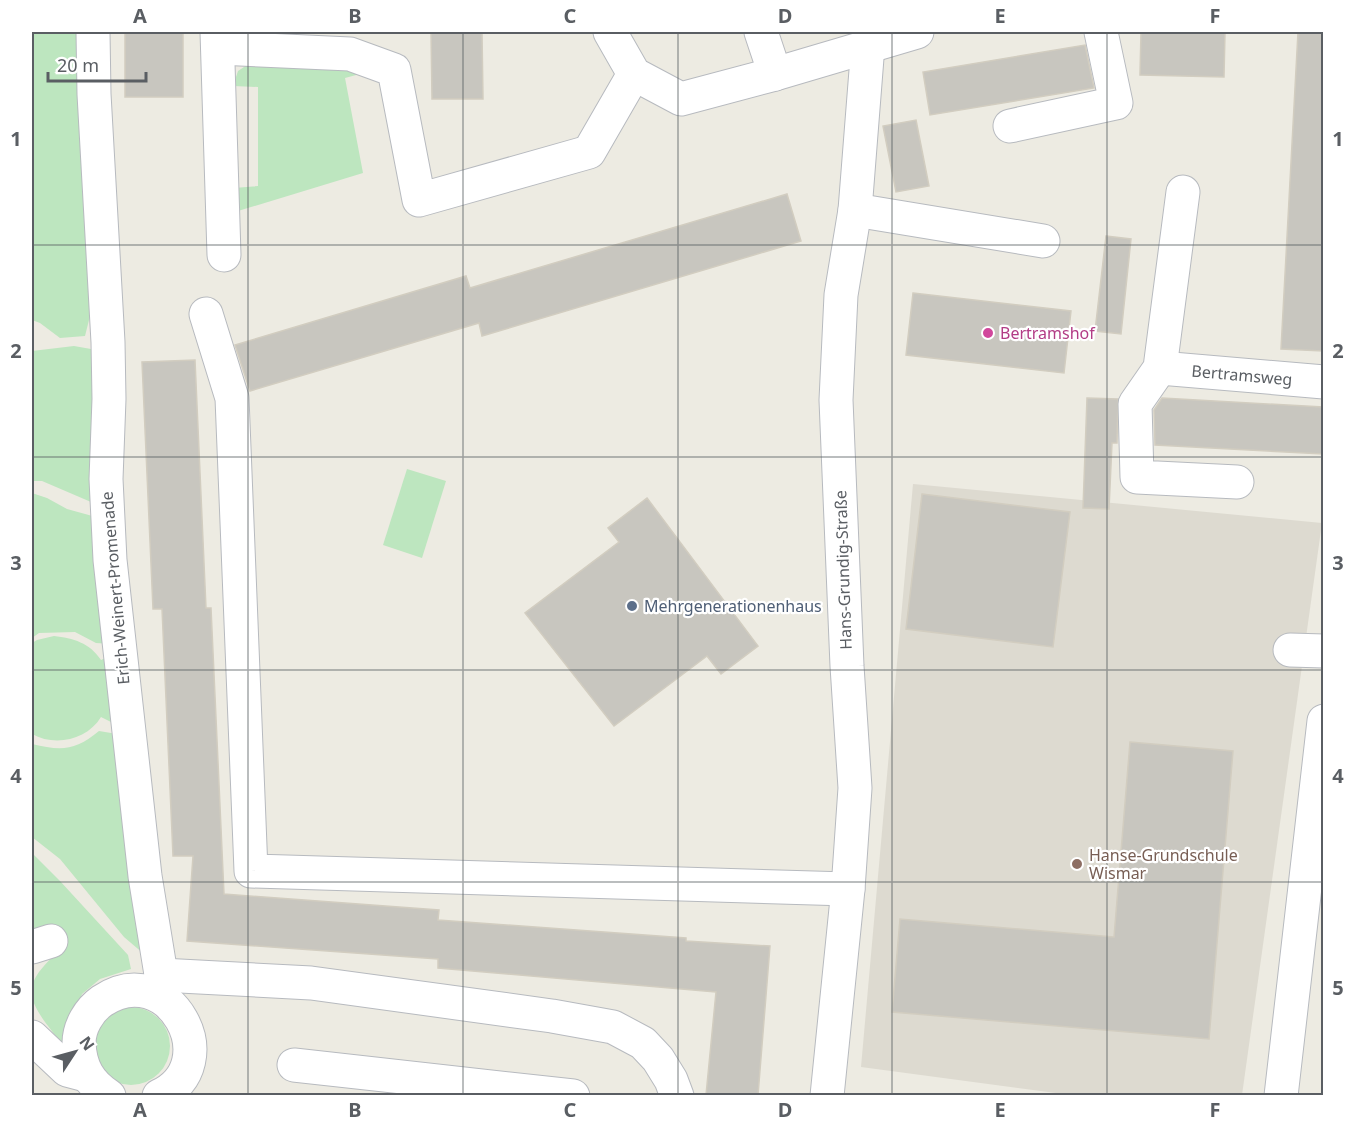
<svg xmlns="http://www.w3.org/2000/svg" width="1355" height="1127" viewBox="0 0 1355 1127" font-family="'Noto Sans',sans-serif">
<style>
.education{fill:#dddad0}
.green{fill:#bde6bf}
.building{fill:#c8c6bf;stroke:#d2cdc0;stroke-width:1.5}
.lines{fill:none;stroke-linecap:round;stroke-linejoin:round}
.minor-casing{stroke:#b7babf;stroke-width:35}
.minor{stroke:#fff;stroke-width:33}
.grid{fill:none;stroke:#5a5e63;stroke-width:1.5;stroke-opacity:0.55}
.hotel-dot{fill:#d1479c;stroke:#fff;stroke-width:2}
.service-dot{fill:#5c6f8a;stroke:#fff;stroke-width:2}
.education-dot{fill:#8d6e63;stroke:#fff;stroke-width:2}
.labels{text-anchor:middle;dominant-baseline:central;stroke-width:4.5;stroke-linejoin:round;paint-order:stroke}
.hotel-label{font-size:16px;fill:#b23c85;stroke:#fff;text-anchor:start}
.street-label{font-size:16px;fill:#5a5e63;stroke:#fff}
.service-label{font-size:16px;fill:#4e5e75;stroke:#fff;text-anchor:start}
.education-label{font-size:16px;fill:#785e54;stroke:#fff;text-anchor:start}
.neatline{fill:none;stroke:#5a5e63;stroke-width:2}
.grid-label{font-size:20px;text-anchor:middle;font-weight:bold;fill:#5a5e63}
</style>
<rect width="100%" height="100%" fill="#edebe2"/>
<polygon class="education" points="913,484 1322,523 1242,1095 1071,1095 861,1067"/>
<g class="green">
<polygon points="32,32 85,32 95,296 85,336 60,338 40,323 32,320"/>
<polygon points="247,65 371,71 345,78 363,173 238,211 234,188 258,186 258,87 233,86 238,71"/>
<polygon points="74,346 91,349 98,359 91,502 42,481 32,481 32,351"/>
<polygon points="407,469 446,481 422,558 383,545"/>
<polygon points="32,493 47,498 67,509 96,517 112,644 96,643 75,632 39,633 32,638"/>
<path d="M54,636C73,638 90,643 101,660L114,654L115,724L101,717C87,740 55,747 32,734V643L37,640Z"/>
<path d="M99,731L123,735L151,960L124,937L60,859L32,837V744C61,751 75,751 99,731Z"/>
<path d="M32,853L60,881L128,955L131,969L100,979L82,994L63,1045C28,1001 15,988 63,948L40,930L32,929Z"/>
<circle cx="131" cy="1046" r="39"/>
</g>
<g class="building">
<rect x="125" y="32" width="58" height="65"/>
<polygon points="431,32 482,32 483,99 432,99"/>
<polygon points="1141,32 1225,33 1224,77 1140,75"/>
<polygon points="1298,32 1323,32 1323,351 1281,349"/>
<polygon points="1085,45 1094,88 930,115 923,72"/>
<polygon points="916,120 929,186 896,192 883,126"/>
<polygon points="787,194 801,241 482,336 479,323 250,391 235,345 466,276 470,288"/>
<polygon points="1106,236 1131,239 1121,334 1095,331"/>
<polygon points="913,293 1071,311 1064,373 906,355"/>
<polygon points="195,360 206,608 211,608 224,894 439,910 438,920 686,938 686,941 770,946 758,1095 706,1095 716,992 438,968 438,959 187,941 193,856 173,856 162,609 153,609 142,362"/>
<polygon points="1087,398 1118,399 1117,443 1112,443 1109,509 1083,508"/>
<polygon points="1162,398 1323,407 1323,454 1155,445 1154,410"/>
<polygon points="922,494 1070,512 1053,647 906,629"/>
<polygon points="647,498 758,646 721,674 707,656 614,726 525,613 619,542 608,528"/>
<polygon points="1130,742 1233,751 1209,1039 892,1012 900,919 1114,937"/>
</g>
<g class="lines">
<g class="minor-casing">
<g id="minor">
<polyline points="93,32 94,94 108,342 109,399 106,479 110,560 145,876 165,999"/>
<polyline points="217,32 224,255"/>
<polyline points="610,32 634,74 681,99 775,74 917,32"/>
<polyline points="761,32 775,74"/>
<polyline points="218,48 350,54 394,70 419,200 589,152 634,74"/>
<polyline points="1010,126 1116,103 1101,32"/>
<polyline points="1183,192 1160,368 1135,404 1137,477 1237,482"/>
<polyline points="855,210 1043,241"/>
<polyline points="206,314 232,398 251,871 848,889"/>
<polyline points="1160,368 1324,382"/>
<polyline points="1290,650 1324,651"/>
<polyline points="32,947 51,941"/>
<polyline points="161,975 311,983 552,1016 613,1027 643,1043 658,1059 671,1080 677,1096"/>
<polyline points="32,1037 67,1070 86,1075"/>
<polyline points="294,1065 573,1096"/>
<path d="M109,1096C89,1083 80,1067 79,1043C79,1027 89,1010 102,1001C169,956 228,1064 159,1096"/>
<polyline points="827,1096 848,889 855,788 847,666 836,400 841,295 855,210 868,45"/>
<polyline points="1281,1096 1324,721"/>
</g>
</g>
<use href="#minor" class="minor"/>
</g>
<path class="grid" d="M248,32V1096M463,32V1096M678,32V1096M892,32V1096M1107,32V1096M32,245H1324M32,457H1324M32,670H1324M32,882H1324"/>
<circle class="hotel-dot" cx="988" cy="333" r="6"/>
<circle class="service-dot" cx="632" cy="606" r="6"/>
<circle class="education-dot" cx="1077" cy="864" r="6"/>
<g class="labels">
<g class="hotel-label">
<text x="1000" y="333">Bertramshof</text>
</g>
<g class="street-label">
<text transform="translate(1242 375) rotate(5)">Bertramsweg</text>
<text transform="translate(843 570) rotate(-92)">Hans-Grundig-Straße</text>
<text transform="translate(115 588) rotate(-95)">Erich-Weinert-Promenade</text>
</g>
<g class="service-label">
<text x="644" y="606">Mehrgenerationenhaus</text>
</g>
<g class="education-label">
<text x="1089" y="855">Hanse-Grundschule<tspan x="1089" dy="18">Wismar</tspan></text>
</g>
</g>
<rect width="1355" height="1127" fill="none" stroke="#ffffff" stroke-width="66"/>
<g transform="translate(75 1052) rotate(54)" stroke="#ffffff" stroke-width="4.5" paint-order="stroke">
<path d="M0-4.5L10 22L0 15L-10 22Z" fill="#5a5e63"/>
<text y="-9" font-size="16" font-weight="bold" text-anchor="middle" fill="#5a5e63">N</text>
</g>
<path d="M48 72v9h98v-9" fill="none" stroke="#5a5e63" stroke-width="3"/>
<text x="57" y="72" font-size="18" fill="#5a5e63" stroke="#ffffff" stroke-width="4.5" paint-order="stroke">20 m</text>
<rect x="33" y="33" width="1289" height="1061" class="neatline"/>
<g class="grid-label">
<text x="140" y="23">A</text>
<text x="355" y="23">B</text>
<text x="570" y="23">C</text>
<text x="785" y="23">D</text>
<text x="1000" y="23">E</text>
<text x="1215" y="23">F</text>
<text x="16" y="146">1</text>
<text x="1338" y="146">1</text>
<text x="16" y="358">2</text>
<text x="1338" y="358">2</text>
<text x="16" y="570">3</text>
<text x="1338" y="570">3</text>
<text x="16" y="783">4</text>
<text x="1338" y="783">4</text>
<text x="16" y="995">5</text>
<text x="1338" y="995">5</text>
<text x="140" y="1117">A</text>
<text x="355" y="1117">B</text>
<text x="570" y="1117">C</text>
<text x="785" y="1117">D</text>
<text x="1000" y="1117">E</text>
<text x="1215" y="1117">F</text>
</g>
</svg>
